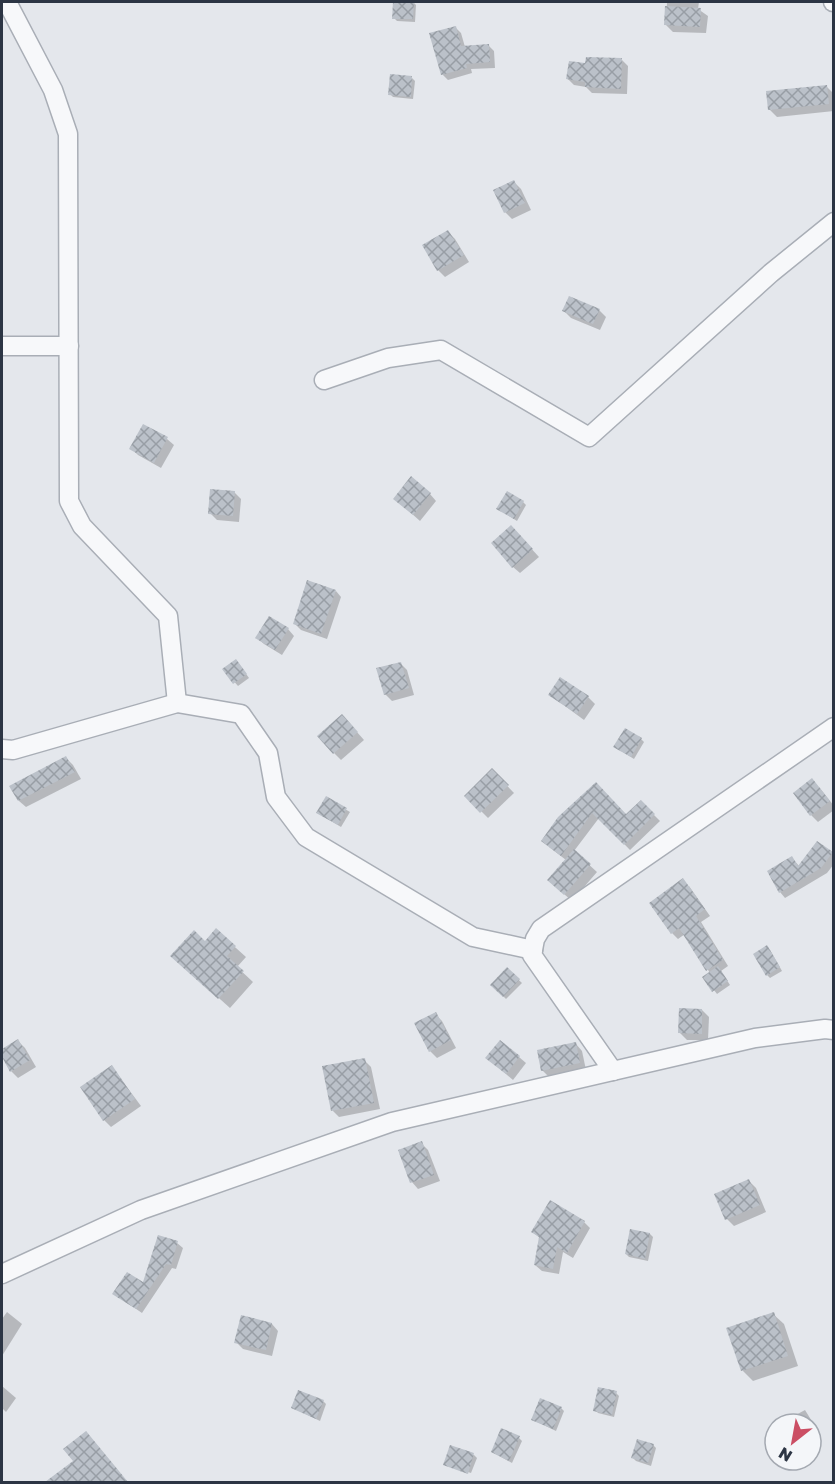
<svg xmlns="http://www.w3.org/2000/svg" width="835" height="1484" viewBox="0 0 835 1484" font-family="'Golos Text',sans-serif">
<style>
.shadow{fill:#0003}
.building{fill:url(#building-cross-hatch)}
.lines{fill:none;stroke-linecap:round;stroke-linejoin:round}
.minor-casing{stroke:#a9aeb6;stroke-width:21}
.minor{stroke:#f7f8fa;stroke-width:18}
</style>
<defs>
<pattern id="building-cross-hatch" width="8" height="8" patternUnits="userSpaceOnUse" patternTransform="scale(1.5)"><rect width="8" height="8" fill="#bbc1c9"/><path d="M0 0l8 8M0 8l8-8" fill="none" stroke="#989ea5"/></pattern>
</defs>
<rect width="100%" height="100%" fill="#e4e7ec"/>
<g class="shadow">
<polygon points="394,2 413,2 416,5 415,22 397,21 394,18"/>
<polygon points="667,2 699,2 698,9 708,16 706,33 673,32 666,25"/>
<polygon points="455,27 461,33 465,47 488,45 494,51 495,68 471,69 472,73 448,80 442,74"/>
<polygon points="622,60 628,66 627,94 592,93 586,87 574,85 568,79 587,65"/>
<polygon points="412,78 415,81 413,99 393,97 390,94"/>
<polygon points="826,86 833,93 834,111 777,117 770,110"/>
<polygon points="514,182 521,189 531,210 512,219 505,212"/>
<polygon points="448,232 455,239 469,262 445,277 438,270"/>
<polygon points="599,310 606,317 600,330 571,318 564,311"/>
<polygon points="167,439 174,445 161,468 138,455 131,448"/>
<polygon points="234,492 241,499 239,522 217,520 210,513"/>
<polygon points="430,494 436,501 420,521 402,505"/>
<polygon points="523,502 526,505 517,521 498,509"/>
<polygon points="518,534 539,557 520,573 513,567"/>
<polygon points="336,591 341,597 327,639 301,630 295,624"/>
<polygon points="288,629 294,636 282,655 264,644 257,638"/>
<polygon points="400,663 407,670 414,695 392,701 385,694"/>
<polygon points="239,664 249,678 238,686 224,670"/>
<polygon points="550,695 588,697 595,704 584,720"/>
<polygon points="349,723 364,740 341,760 334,753"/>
<polygon points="641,739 644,742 634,759 618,749"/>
<polygon points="66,758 73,765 81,779 26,807 19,801 11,786"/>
<polygon points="492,770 514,793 488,818 466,796"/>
<polygon points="596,784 626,816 641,802 660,821 630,850 599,818 574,851 597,872 572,901 556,887 566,860 549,847"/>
<polygon points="819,787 834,806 834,810 818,822 811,815"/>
<polygon points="326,798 350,812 341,827 321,815"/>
<polygon points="818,843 834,855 834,864 827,873 785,898 780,892 792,858 800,867"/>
<polygon points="689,886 710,916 701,922 728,966 721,971 730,985 717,994 704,977 710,973 685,934 678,939 672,933"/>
<polygon points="216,930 246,957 237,967 253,982 230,1008 183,966"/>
<polygon points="770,950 782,971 770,978 767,975"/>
<polygon points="507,969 522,983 506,999 492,985"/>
<polygon points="702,1010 709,1017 708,1040 687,1040 680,1033"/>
<polygon points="435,1014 442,1021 456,1048 437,1058 430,1051"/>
<polygon points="18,1041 25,1048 36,1067 18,1078 11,1071 2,1054 2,1051"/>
<polygon points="576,1044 582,1051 586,1070 549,1077 542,1070"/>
<polygon points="519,1057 526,1063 513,1080 487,1058"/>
<polygon points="364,1060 371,1067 380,1109 339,1117 332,1110"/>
<polygon points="112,1067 141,1106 111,1127 104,1120"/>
<polygon points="421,1143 428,1150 440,1181 418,1189 412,1182"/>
<polygon points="749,1181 756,1188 766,1212 734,1226 727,1219 716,1195"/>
<polygon points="584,1222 590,1228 573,1258 563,1252 559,1274 542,1271 535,1265 540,1238 533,1232"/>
<polygon points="650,1234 653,1237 648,1261 629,1257 626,1254"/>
<polygon points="177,1243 183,1248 176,1269 172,1268 142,1313 114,1294 144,1285"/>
<polygon points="7,1312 22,1324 2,1356 2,1319"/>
<polygon points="773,1314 784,1324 798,1366 753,1381 743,1371 728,1329"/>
<polygon points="272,1324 278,1331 272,1356 243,1349 236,1342"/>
<polygon points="2,1386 16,1398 6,1412 2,1408"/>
<polygon points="616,1393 619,1396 614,1417 598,1413 595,1410"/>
<polygon points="323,1401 326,1404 320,1421 293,1408"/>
<polygon points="561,1408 564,1411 556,1431 533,1420"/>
<polygon points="805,1410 818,1431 811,1435 811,1424 796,1424 792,1417"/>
<polygon points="519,1438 522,1441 512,1463 492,1452"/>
<polygon points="91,1439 127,1482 67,1482 60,1473 75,1461"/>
<polygon points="653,1445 656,1448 651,1466 636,1461 633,1458"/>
<polygon points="451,1447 474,1455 477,1458 471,1473 447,1465"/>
</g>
<g class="building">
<polygon points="393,2 414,2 413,19 392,19"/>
<polygon points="665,6 701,8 700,27 664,25"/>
<polygon points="456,26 461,46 489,44 490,62 466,64 467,68 441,75 429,33"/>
<polygon points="586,57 622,58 621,89 585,87 585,82 566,79 569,61 585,63"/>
<polygon points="390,74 412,76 411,97 388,95"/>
<polygon points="827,85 829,104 768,110 766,91"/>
<polygon points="514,180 525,203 504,213 493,190"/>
<polygon points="448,230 464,255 437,271 422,245"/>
<polygon points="569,296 600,309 593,324 562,311"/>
<polygon points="143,424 168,437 154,463 129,449"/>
<polygon points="411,476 431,493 413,515 393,499"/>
<polygon points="210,489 235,491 233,516 208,514"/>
<polygon points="507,491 524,501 514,519 496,509"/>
<polygon points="511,525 533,549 512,568 491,543"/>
<polygon points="307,580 336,590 321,634 293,624"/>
<polygon points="269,616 289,628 275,650 255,638"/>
<polygon points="236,659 247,674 233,684 222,669"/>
<polygon points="401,662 409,688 384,695 376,668"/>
<polygon points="560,677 589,696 577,714 548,695"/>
<polygon points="342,714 358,732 333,754 317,736"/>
<polygon points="625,728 642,738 631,757 613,747"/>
<polygon points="66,756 75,772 18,801 9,786"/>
<polygon points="492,768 509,785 480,813 464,796"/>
<polygon points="812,778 830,801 810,816 793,793"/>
<polygon points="596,782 626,814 641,800 655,814 624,845 592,813 561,856 541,841 558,817"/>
<polygon points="326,796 347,808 338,825 316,813"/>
<polygon points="817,841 833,852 821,868 779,893 767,871 792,856 798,866"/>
<polygon points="574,849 591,864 564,895 547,880"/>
<polygon points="683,878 705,909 696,916 723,960 706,971 679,928 671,934 649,903"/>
<polygon points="216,928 236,946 227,956 244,971 218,999 170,956 194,930 205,941"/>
<polygon points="767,945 780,967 766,976 753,954"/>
<polygon points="718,966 728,981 712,992 702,977"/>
<polygon points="507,967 520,979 503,997 490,985"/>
<polygon points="679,1008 702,1009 702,1034 678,1033"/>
<polygon points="436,1012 451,1040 429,1052 414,1023"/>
<polygon points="18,1039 30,1060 10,1072 2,1057 2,1049"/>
<polygon points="500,1040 520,1056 506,1074 485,1058"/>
<polygon points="576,1042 580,1063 541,1071 537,1050"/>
<polygon points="365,1058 374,1103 331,1111 322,1066"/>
<polygon points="112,1065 135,1099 103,1121 80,1087"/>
<polygon points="422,1141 434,1175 410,1183 398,1150"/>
<polygon points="749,1179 760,1205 725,1220 714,1194"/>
<polygon points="550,1200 585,1221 567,1253 557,1247 553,1269 534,1265 539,1237 531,1232"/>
<polygon points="630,1229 650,1233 645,1259 625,1254"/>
<polygon points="158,1235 178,1241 171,1265 166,1264 136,1309 112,1294 127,1272 143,1282"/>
<polygon points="774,1312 788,1356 741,1371 726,1328"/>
<polygon points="241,1315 272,1323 266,1350 234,1343"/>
<polygon points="598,1387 617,1391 612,1415 593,1411"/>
<polygon points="298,1390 324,1400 316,1419 291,1408"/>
<polygon points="540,1398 562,1407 553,1429 531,1420"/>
<polygon points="501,1428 520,1436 509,1461 491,1452"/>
<polygon points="86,1431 128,1482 45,1482 73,1461 63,1449"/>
<polygon points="637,1439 654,1444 648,1463 631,1458"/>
<polygon points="450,1445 474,1453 468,1474 443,1465"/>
</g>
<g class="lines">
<g class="minor-casing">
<g id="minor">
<polyline points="7,2 53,90 68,134 69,501 82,526 168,616 177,703"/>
<polyline points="833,2 834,2"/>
<polyline points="2,346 69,346"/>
<polyline points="324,380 388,358 441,350 589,437 771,273 834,222"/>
<polyline points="2,749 13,750 177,703 241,714 268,753 276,797 306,837 473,937 533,950"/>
<polyline points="613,1071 532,955 535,939 541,929 834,727"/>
<polyline points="2,1274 141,1210 392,1122 755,1038 825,1029 834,1030"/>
</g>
</g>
<use href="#minor" class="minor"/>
</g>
<rect width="835" height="1484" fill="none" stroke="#2c3544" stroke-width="6"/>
<g transform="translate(793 1442) rotate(211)"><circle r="28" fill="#f4f6f9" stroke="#a4a9b1" stroke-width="1.5"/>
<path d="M0-4.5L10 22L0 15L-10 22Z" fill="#cb4e64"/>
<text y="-9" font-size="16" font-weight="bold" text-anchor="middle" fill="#2c3544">N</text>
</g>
</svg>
